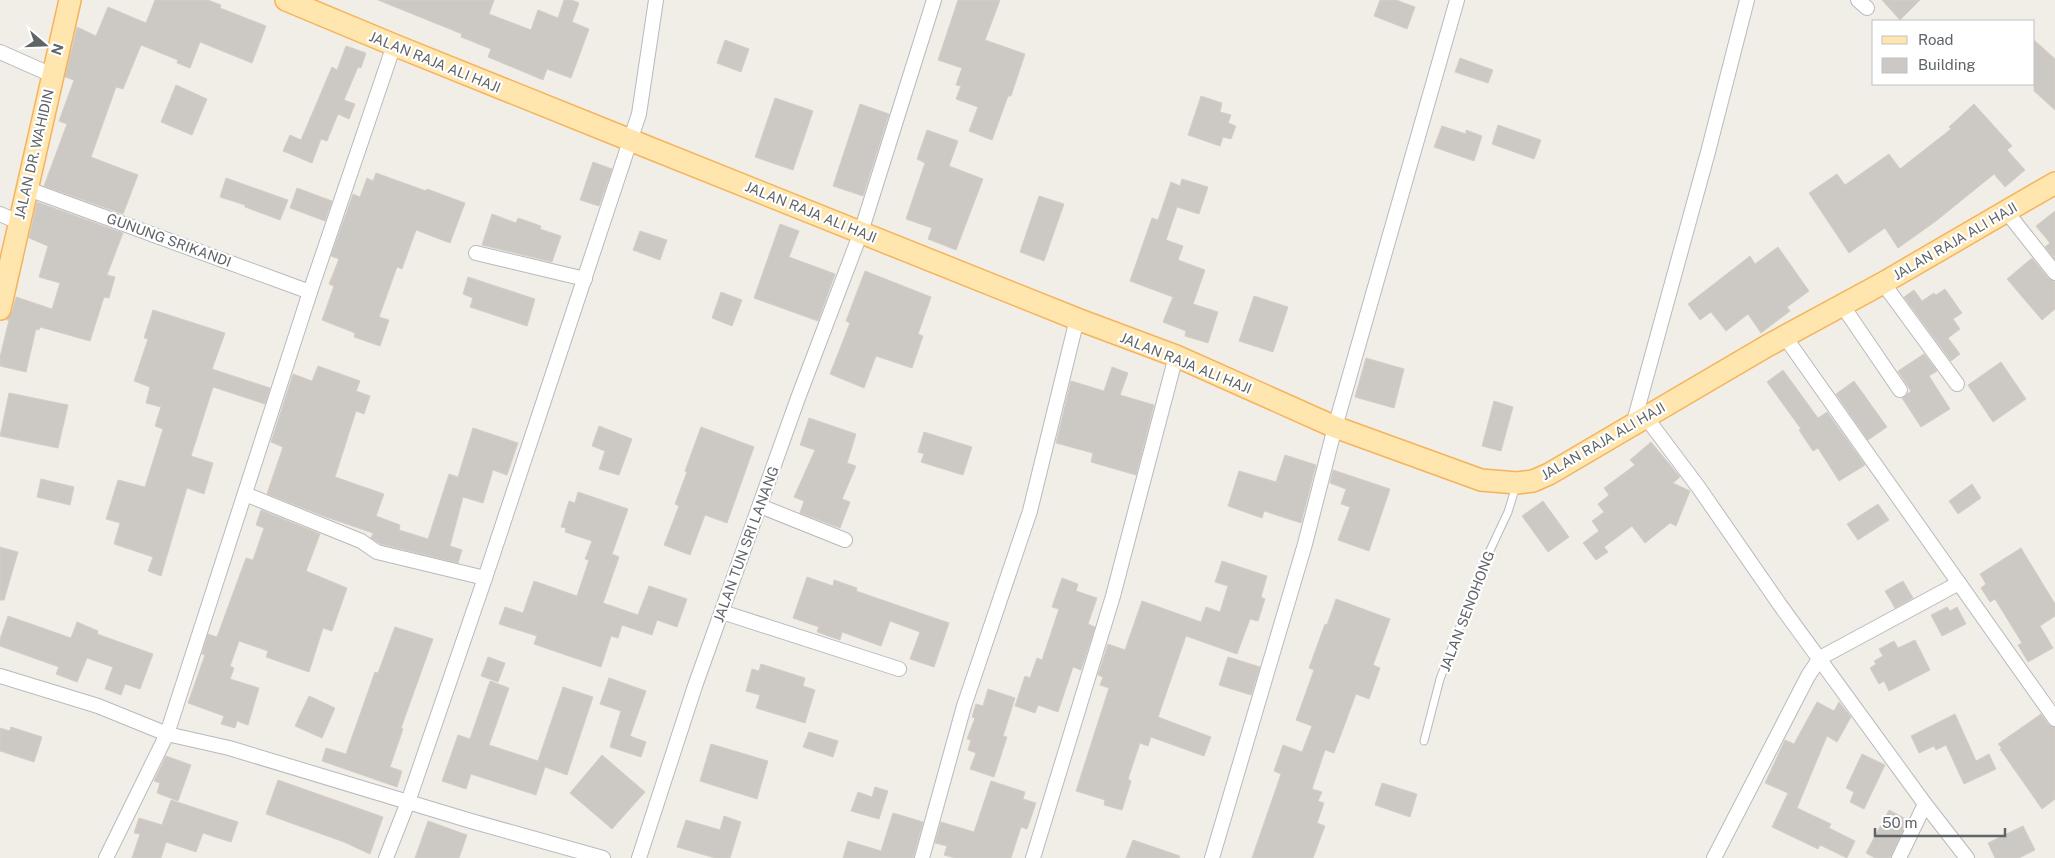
<svg xmlns="http://www.w3.org/2000/svg" width="2055" height="858" viewBox="0 0 2055 858" font-family="'Public Sans',sans-serif">
<style>
.building{fill:#ccc8c3;stroke:#d6cec5}
.lines{fill:none;stroke-linecap:round;stroke-linejoin:round}
.service-casing{stroke:#b7babe;stroke-width:9}
.minor-casing{stroke:#b7babe;stroke-width:16}
.primary-casing{stroke:#f6b35a;stroke-width:24}
.service{stroke:#fff;stroke-width:7}
.minor{stroke:#fff;stroke-width:14}
.primary{stroke:#ffe6ae;stroke-width:21}
.labels{text-anchor:middle;dominant-baseline:central;stroke-width:4.5;stroke-linejoin:round;paint-order:stroke}
.street-label{font-size:14px;fill:#5e6468;stroke:#fff}
</style>
<rect width="100%" height="100%" fill="#f1ede7"/>
<g class="building">
<polygon points="155,0 208,0 221,5 220,8 266,26 252,63 200,42 190,68 177,63 178,60 141,45 123,89 116,87 91,157 138,175 123,214 44,186 67,124 59,121 74,80 65,77 77,27 96,36 108,7 146,23"/>
<polygon points="378,0 494,0 489,14 531,30 538,10 558,18 564,0 572,0 579,3 572,22 589,29 571,78 547,69 543,80 488,57 491,49 461,37 462,34"/>
<polygon points="958,0 1000,0 985,40 1025,54 1011,96 1008,96 992,140 969,131 978,107 956,99 961,86 956,85 962,68 938,60"/>
<polygon points="1380,0 1396,0 1415,7 1407,29 1374,16"/>
<polygon points="1882,0 1920,0 1900,20"/>
<polygon points="725,40 749,49 741,72 717,63"/>
<polygon points="2034,40 2055,59 2055,110 2034,91"/>
<polygon points="346,46 366,53 361,68 358,67 344,100 355,104 349,119 338,114 327,141 321,139 312,163 283,151 290,135 301,140 332,67 337,70"/>
<polygon points="1460,58 1493,70 1488,83 1455,72"/>
<polygon points="176,85 207,99 192,135 161,122"/>
<polygon points="1201,96 1222,103 1220,112 1231,115 1228,123 1236,126 1231,139 1223,137 1220,146 1188,135"/>
<polygon points="775,98 813,111 793,170 755,157"/>
<polygon points="860,104 889,114 863,196 833,186"/>
<polygon points="1974,104 2012,146 2007,150 2025,170 2005,187 1994,174 1936,221 1898,248 1885,228 1849,253 1809,193 1837,174 1845,185 1889,154 1900,169 1951,129 1949,127"/>
<polygon points="1498,125 1541,140 1534,159 1492,144"/>
<polygon points="1442,126 1466,134 1466,130 1482,136 1474,161 1434,147"/>
<polygon points="927,130 958,141 949,166 983,179 956,250 928,239 932,228 906,219 925,163 917,159"/>
<polygon points="593,162 612,169 599,206 580,200"/>
<polygon points="376,173 426,191 427,189 465,203 450,243 416,230 402,269 397,267 379,317 389,320 380,346 354,337 355,333 322,320 334,286 329,284 339,259 331,256 353,194 360,197 367,178 373,181"/>
<polygon points="226,178 288,200 280,220 245,207 245,205 220,197"/>
<polygon points="1182,179 1208,187 1199,214 1177,207 1166,240 1183,246 1178,260 1205,270 1193,304 1218,312 1208,343 1185,336 1186,331 1163,322 1173,297 1130,281 1152,218 1158,220 1171,182 1180,186"/>
<polygon points="297,188 332,201 325,221 290,208"/>
<polygon points="1039,196 1064,204 1044,261 1020,252"/>
<polygon points="37,202 123,233 107,275 115,277 109,298 104,297 90,341 40,327 39,330 36,329 26,372 0,366 0,357 9,320 6,320 12,312 16,297 52,309 60,283 39,277 48,246 29,238"/>
<polygon points="2055,211 2055,259 2045,247 2050,243 2036,226"/>
<polygon points="492,214 516,223 518,218 541,226 540,229 561,236 552,262 482,245"/>
<polygon points="780,224 799,231 789,257 835,274 818,321 754,298"/>
<polygon points="640,231 667,240 660,260 633,250"/>
<polygon points="1778,247 1809,291 1787,307 1790,311 1761,333 1748,314 1726,331 1711,312 1700,320 1688,304 1750,256 1755,264"/>
<polygon points="2032,258 2048,278 2055,282 2055,309 2042,320 2007,279"/>
<polygon points="865,271 931,297 918,334 923,336 912,368 876,356 864,388 830,374 850,323 846,321"/>
<polygon points="468,277 535,299 527,326 470,307 473,298 463,294"/>
<polygon points="1945,289 1962,313 1953,319 1960,329 1948,338 1960,354 1951,361 1904,297 1914,290 1922,301 1934,293 1936,295"/>
<polygon points="721,292 742,300 732,326 712,318"/>
<polygon points="1254,296 1288,307 1273,352 1239,341"/>
<polygon points="153,310 225,333 212,369 270,388 265,404 213,387 191,456 213,463 204,494 187,488 161,576 148,571 153,557 114,544 120,523 106,519 118,480 145,487 163,429 155,426 161,407 146,403 150,387 134,381 148,339 144,338"/>
<polygon points="1924,354 1937,371 1929,376 1950,409 1921,427 1902,398 1911,391 1898,371"/>
<polygon points="1366,358 1404,369 1394,408 1355,397"/>
<polygon points="2001,362 2026,399 1993,422 1968,385"/>
<polygon points="318,366 360,381 356,391 370,396 364,414 356,411 335,477 384,494 376,516 400,525 399,530 428,539 449,474 458,477 473,428 518,443 507,475 493,470 483,503 463,497 450,546 462,550 458,563 381,544 371,538 373,533 326,517 267,494 283,447 271,442 293,374 312,381"/>
<polygon points="1112,367 1128,373 1120,395 1154,405 1136,475 1091,462 1093,453 1056,443 1071,381 1104,391"/>
<polygon points="1783,370 1818,418 1827,412 1865,465 1839,481 1818,448 1813,451 1799,430 1801,429 1767,382"/>
<polygon points="1854,381 1887,427 1868,440 1836,394"/>
<polygon points="9,393 68,405 58,448 0,436"/>
<polygon points="1494,401 1513,407 1501,451 1482,446"/>
<polygon points="809,418 856,434 847,463 856,466 842,499 850,502 840,528 800,513 804,501 794,497 815,450 800,445"/>
<polygon points="599,426 632,439 619,475 599,469 605,451 592,446"/>
<polygon points="701,427 754,447 727,523 705,515 690,555 664,545 679,506 675,504 687,472 685,471"/>
<polygon points="924,432 972,447 963,475 921,462 924,454 918,452"/>
<polygon points="1651,442 1680,477 1673,483 1690,491 1676,526 1670,523 1645,543 1632,526 1604,547 1608,552 1596,560 1583,543 1599,531 1592,521 1604,512 1598,504 1609,495 1604,488 1635,465 1630,460"/>
<polygon points="1285,455 1316,465 1301,523 1264,511 1262,518 1228,506 1239,471 1276,482"/>
<polygon points="1333,470 1390,489 1369,551 1338,540 1350,507 1341,504 1346,489 1330,483"/>
<polygon points="41,479 74,487 70,505 37,497"/>
<polygon points="1972,484 1981,498 1958,514 1949,501"/>
<polygon points="578,492 628,509 612,554 619,557 603,603 638,615 649,586 687,599 677,627 657,620 652,635 622,625 618,638 611,636 601,667 534,644 537,636 499,624 505,607 523,613 534,581 577,596 589,560 585,559 592,541 565,532 566,528 561,527 569,501 575,503"/>
<polygon points="1543,501 1569,537 1548,552 1522,516"/>
<polygon points="1878,504 1889,520 1858,540 1847,524"/>
<polygon points="261,510 320,534 306,571 347,588 332,631 323,628 309,672 266,657 268,651 239,641 230,666 234,668 230,679 259,688 248,725 237,721 235,728 221,724 224,716 188,703 205,655 202,654 208,634 217,637 246,558 253,560 264,528 256,525"/>
<polygon points="0,547 18,552 4,600 0,600"/>
<polygon points="2021,548 2055,604 2055,616 2040,626 2053,648 2028,662 2018,645 2022,643 1995,599 1990,602 1981,588 1986,584 1980,574"/>
<polygon points="1222,561 1267,576 1261,597 1265,599 1258,621 1250,619 1237,654 1186,636 1158,717 1211,737 1204,756 1151,737 1148,746 1140,743 1128,779 1131,781 1122,810 1104,805 1105,800 1076,791 1109,688 1100,685 1103,677 1098,675 1108,644 1125,650 1142,601 1201,622 1206,607 1220,612 1228,586 1215,582"/>
<polygon points="807,577 833,586 834,580 857,588 856,591 949,623 934,667 910,659 920,632 890,621 881,646 842,632 840,640 817,632 819,627 793,618"/>
<polygon points="1062,578 1078,584 1076,591 1097,598 1088,624 1095,627 1081,670 1073,667 1058,712 1038,705 1035,713 1015,706 1025,676 1030,678 1037,658 1042,660 1059,609 1052,607"/>
<polygon points="1903,581 1913,598 1895,608 1885,591"/>
<polygon points="1336,599 1390,619 1373,665 1380,668 1369,699 1356,694 1334,753 1325,750 1312,789 1322,792 1318,801 1324,803 1317,823 1325,826 1313,858 1252,858 1281,774 1274,771 1283,745 1302,752 1312,726 1296,720 1314,670 1309,668 1325,624 1327,625"/>
<polygon points="1947,607 1950,611 1957,607 1966,624 1942,636 1931,615"/>
<polygon points="8,616 71,638 77,622 98,631 97,634 153,654 140,689 125,684 121,695 105,689 113,667 87,658 77,682 56,674 59,667 0,646 0,639"/>
<polygon points="395,627 433,639 401,728 403,729 390,767 402,771 397,787 322,761 326,748 346,754 375,672 378,673"/>
<polygon points="1915,640 1930,670 1889,691 1884,681 1879,684 1870,668 1876,664 1874,661 1883,656 1879,649 1894,641 1898,648"/>
<polygon points="488,657 505,663 498,682 481,676"/>
<polygon points="1228,657 1260,667 1251,695 1219,685"/>
<polygon points="761,664 805,678 803,686 815,690 805,723 756,708 760,695 746,691 752,669 759,671"/>
<polygon points="609,678 646,691 630,736 646,742 641,757 610,747 621,711 600,704"/>
<polygon points="490,681 509,688 489,745 538,761 563,687 593,697 567,775 545,767 536,795 471,774 466,789 442,781 458,735 470,739"/>
<polygon points="988,689 1015,698 1003,736 1007,737 994,777 970,769 976,753 968,750 971,740 967,739 975,718 972,717 976,704 983,706"/>
<polygon points="309,696 335,708 322,738 295,726"/>
<polygon points="1817,702 1834,711 1839,702 1851,717 1837,742 1827,736 1797,808 1831,824 1829,828 1855,841 1847,858 1820,845 1818,849 1772,827 1788,793 1765,783 1785,740 1794,744"/>
<polygon points="1955,714 1976,761 1989,754 1996,769 1964,784 1946,745 1936,750 1934,746 1919,753 1911,736"/>
<polygon points="2041,714 2048,724 2055,728 2055,799 2042,809 2000,749 2002,748 1998,744"/>
<polygon points="11,727 42,737 34,762 0,751 0,728 10,731"/>
<polygon points="809,732 838,741 833,757 803,747"/>
<polygon points="711,744 768,761 757,799 700,781"/>
<polygon points="1862,754 1885,765 1864,809 1850,802 1854,792 1846,788"/>
<polygon points="602,755 645,792 612,829 570,793"/>
<polygon points="166,756 191,765 178,801 157,793 160,783 154,781"/>
<polygon points="278,780 383,817 370,854 344,842 266,814"/>
<polygon points="991,781 1025,792 1023,799 1036,803 1027,829 1021,827 1011,858 955,858 944,855 947,846 935,843 941,822 974,832"/>
<polygon points="1382,783 1417,794 1410,817 1375,805"/>
<polygon points="875,787 888,791 879,819 851,811 858,792 872,797"/>
<polygon points="171,800 238,822 231,842 203,833 196,852 166,842 161,858 132,858 140,834 134,833 139,818 162,825"/>
<polygon points="1889,810 1908,820 1890,858 1875,858 1866,853"/>
<polygon points="893,813 923,822 913,858 843,858 848,841 881,851"/>
<polygon points="724,816 741,822 730,858 715,858 677,847 686,820 720,830"/>
<polygon points="428,821 467,835 459,858 415,858"/>
<polygon points="2023,826 2035,850 2019,858 1995,858 1988,843"/>
<polygon points="1133,840 1180,856 1179,858 1126,858"/>
</g>
<g class="lines">
<g class="service-casing">
<polyline id="service" points="1424,741 1440,679 1485,561 1508,512 1516,486"/>
</g>
<g class="minor-casing">
<g id="minor">
<polyline points="1858,0 1867,8"/>
<polyline points="0,52 52,75"/>
<polyline points="28,189 310,292"/>
<polyline points="2006,211 2055,273"/>
<polyline points="0,214 18,222"/>
<polyline points="476,253 585,279"/>
<polyline points="1883,283 1957,384"/>
<polyline points="1842,305 1900,390"/>
<polyline points="1785,337 2055,719"/>
<polyline points="1645,416 1699,488 1780,605 1925,804 1967,858"/>
<polyline points="1633,425 1708,152 1747,0"/>
<polyline points="245,494 361,541 377,552 485,578"/>
<polyline points="760,506 845,540"/>
<polyline points="722,612 899,669"/>
<polyline points="0,676 98,706 167,734 229,748 471,821 603,858"/>
<polyline points="106,858 167,734 310,292 394,45"/>
<polyline points="386,858 408,802 485,578 639,114 656,0"/>
<polyline points="639,858 695,686 798,398 861,232 934,0"/>
<polyline points="922,858 964,706 1030,511 1077,319"/>
<polyline points="1033,858 1113,596 1176,356"/>
<polyline points="1212,858 1305,544 1335,427 1457,0"/>
<polyline points="1714,858 1808,676 1820,658 1959,583"/>
<polyline points="1899,858 1925,804"/>
</g>
</g>
<g class="primary-casing">
<g id="primary">
<polyline points="286,0 394,45 630,140 1077,319 1176,356 1335,427 1481,480 1517,483 1533,481 1549,474 1767,346 1883,283 2055,183"/>
<polyline points="0,309 70,0"/>
</g>
</g>
<use href="#service" class="service"/>
<use href="#minor" class="minor"/>
<use href="#primary" class="primary"/>
</g>
<g class="labels">
<g class="street-label">
<text transform="translate(435 62) rotate(22)">JALAN RAJA ALI HAJI</text>
<text transform="translate(34 154) rotate(-77)">JALAN DR. WAHIDIN</text>
<text transform="translate(811 212) rotate(22)">JALAN RAJA ALI HAJI</text>
<text transform="translate(169 240) rotate(20)">GUNUNG SRIKANDI</text>
<text transform="translate(1955 241) rotate(-30)">JALAN RAJA ALI HAJI</text>
<text transform="translate(1186 363) rotate(22)">JALAN RAJA ALI HAJI</text>
<text transform="translate(1603 441) rotate(-30)">JALAN RAJA ALI HAJI</text>
<text transform="translate(746 544) rotate(-70)">JALAN TUN SRI LANANG</text>
<text transform="translate(1467 611) rotate(-69)">JALAN SENOHONG</text>
</g>
</g>
<rect x="1872" y="20" width="162" height="65" fill="#ffffff" stroke="#bfc1c3"/>
<rect x="1882" y="36" width="25" height="8" fill="#ffe6ae" stroke="#bfc1c3"/>
<text x="1918" y="45" font-size="15" fill="#5e6468">Road</text>
<rect x="1882" y="58" width="25" height="15" fill="#ccc8c3" stroke="#bfc1c3"/>
<text x="1918" y="70" font-size="15" fill="#5e6468">Building</text>
<g transform="translate(45 45) rotate(109)" stroke="#ffffff" stroke-width="4" paint-order="stroke">
<path d="M0-4L9 19L0 12L-9 19Z" fill="#5e6468"/>
<text y="-8" font-size="14" font-weight="bold" text-anchor="middle" fill="#5e6468">N</text>
</g>
<path d="M1875 828v8h130v-8" fill="none" stroke="#5e6468" stroke-width="2.5"/>
<text x="1882" y="828" font-size="15" fill="#5e6468" stroke="#ffffff" stroke-width="4" paint-order="stroke">50 m</text>
</svg>
